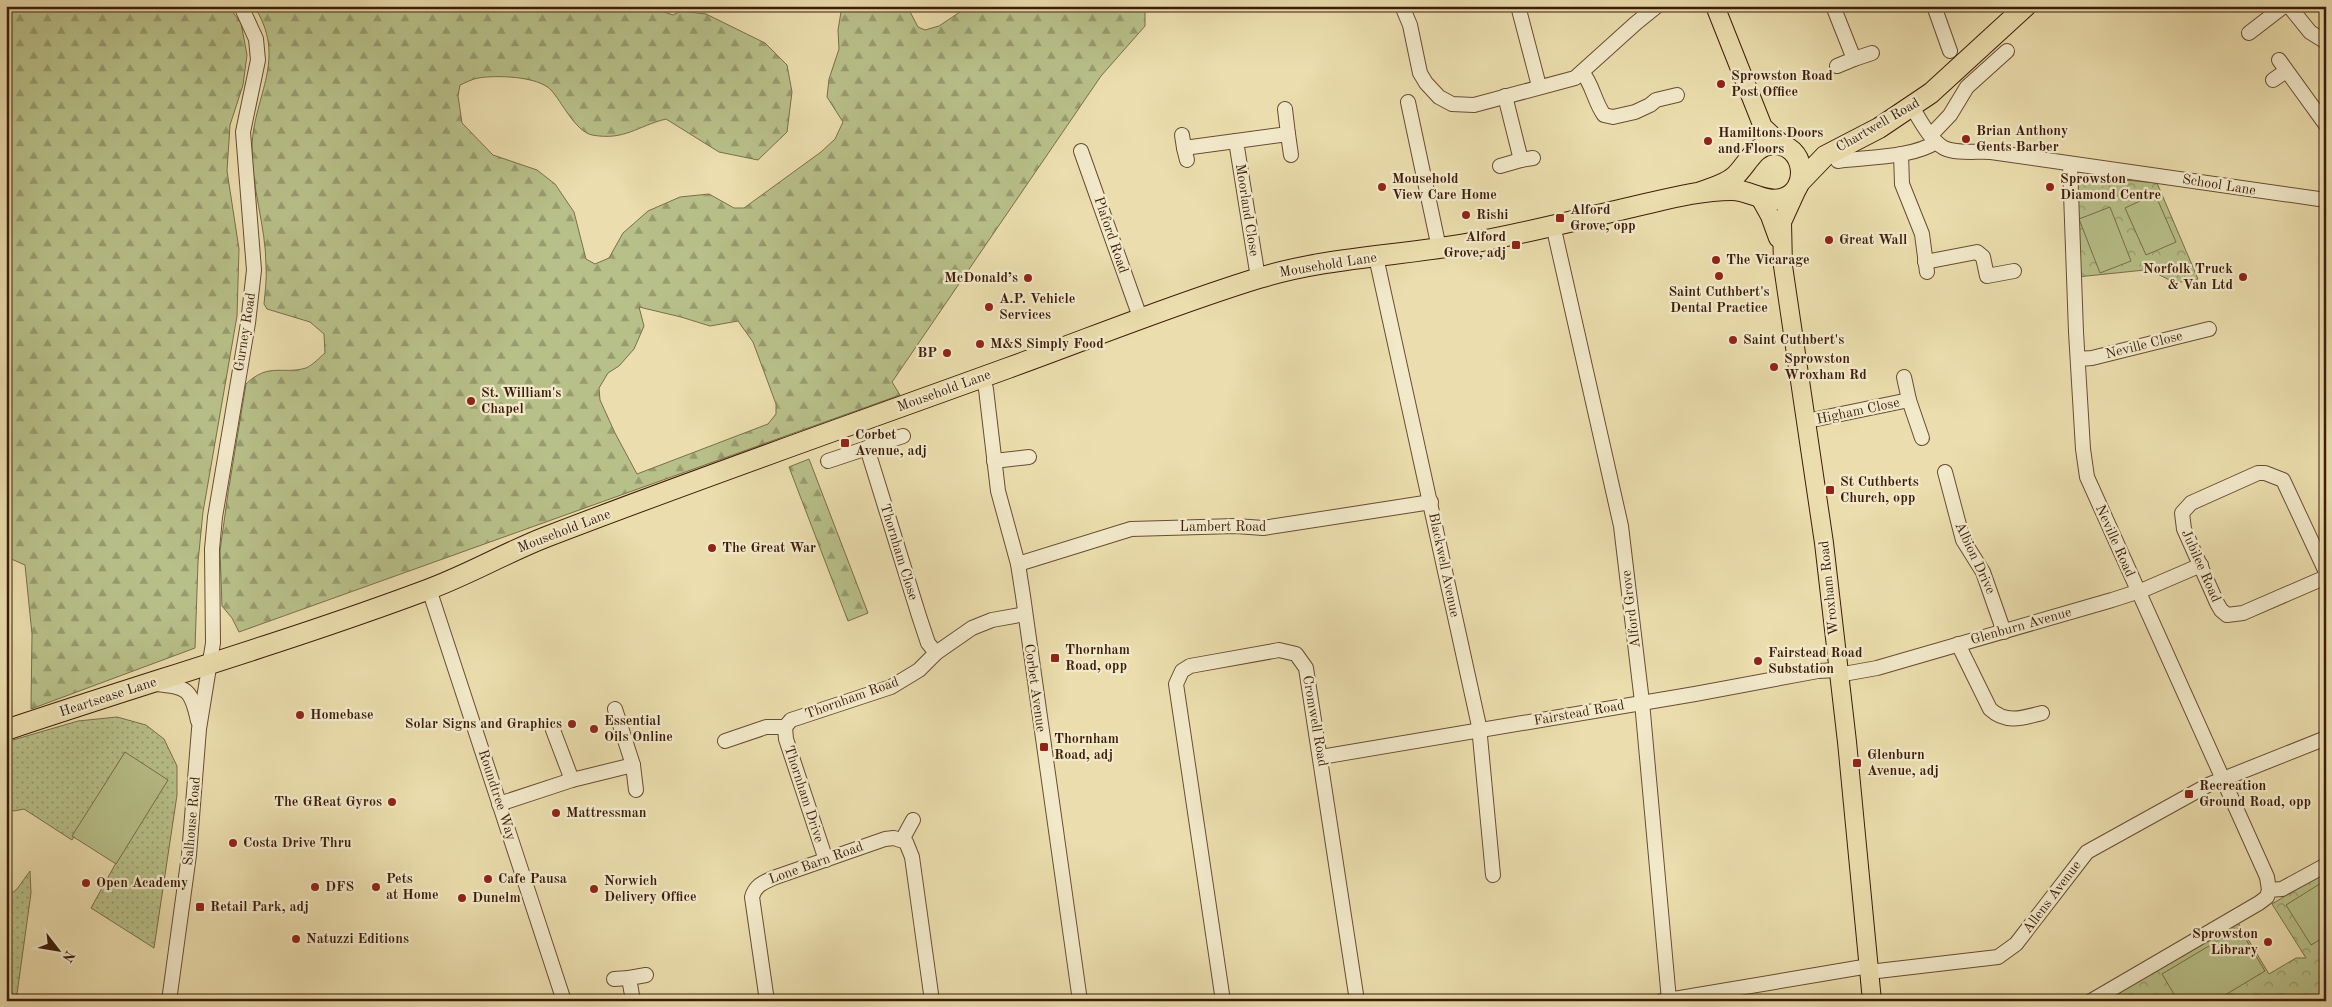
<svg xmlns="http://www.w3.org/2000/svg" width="2332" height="1007" viewBox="0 0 2332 1007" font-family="'Old Standard TT',serif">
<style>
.grass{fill:url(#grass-dots);stroke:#7a6e49}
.forest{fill:url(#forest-firs);stroke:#7a6e49;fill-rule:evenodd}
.park{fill:url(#park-crowns);stroke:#7a6e49}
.garden{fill:#b8c089;stroke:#7a6e49}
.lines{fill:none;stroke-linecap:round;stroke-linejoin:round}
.minor-casing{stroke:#684d32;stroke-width:16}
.major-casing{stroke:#3c1d09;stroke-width:20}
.highway-casing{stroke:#3c1d09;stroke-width:22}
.minor{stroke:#f2e9ca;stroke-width:14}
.major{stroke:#ebddad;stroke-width:18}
.highway{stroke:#ebddad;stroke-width:20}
.poi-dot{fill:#8f2418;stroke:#f2e9ca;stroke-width:2}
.labels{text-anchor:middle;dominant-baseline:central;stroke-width:4.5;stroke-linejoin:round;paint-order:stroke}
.poi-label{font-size:14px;font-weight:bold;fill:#3c1d09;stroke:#f2e9ca;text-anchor:start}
.street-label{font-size:14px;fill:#3c1d09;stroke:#f2e9ca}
</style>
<defs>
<pattern id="grass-dots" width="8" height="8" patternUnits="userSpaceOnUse" patternTransform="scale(1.25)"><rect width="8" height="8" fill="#b8c089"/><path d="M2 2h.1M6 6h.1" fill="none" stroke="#979b6e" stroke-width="1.8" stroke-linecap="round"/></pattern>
<pattern id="forest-firs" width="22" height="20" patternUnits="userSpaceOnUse" patternTransform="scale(1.25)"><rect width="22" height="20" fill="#b8c089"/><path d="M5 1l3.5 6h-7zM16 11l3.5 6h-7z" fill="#979b6e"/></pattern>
<pattern id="park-crowns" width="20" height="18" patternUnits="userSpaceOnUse" patternTransform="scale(1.25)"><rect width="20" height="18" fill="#b8c089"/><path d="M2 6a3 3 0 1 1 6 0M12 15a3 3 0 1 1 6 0" fill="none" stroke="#979b6e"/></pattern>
</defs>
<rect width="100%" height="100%" fill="#ebddad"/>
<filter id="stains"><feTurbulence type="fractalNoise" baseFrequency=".004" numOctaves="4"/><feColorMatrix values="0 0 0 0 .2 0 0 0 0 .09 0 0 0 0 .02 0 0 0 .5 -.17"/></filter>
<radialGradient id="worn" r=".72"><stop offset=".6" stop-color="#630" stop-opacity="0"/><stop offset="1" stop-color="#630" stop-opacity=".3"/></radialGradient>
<g class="grass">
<polygon points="117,717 146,725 164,739 177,766 177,795 154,948 91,908 126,845 125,752 72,840 24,809 14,811 6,808 6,742 78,721"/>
<polygon points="30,871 31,893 16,1001 6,1001 6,898 17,889"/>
</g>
<g class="forest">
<polygon points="6,6 228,6 241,23 247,55 243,85 230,125 227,171 239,249 237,316 203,512 198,562 195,648 31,709 32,634 25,565 9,558 6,521"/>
<path d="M254,6H647L673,15L681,11L706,14L765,43L787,65L792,92L787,132L758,160L719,152L666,119C637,126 625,141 592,135C575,131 562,102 551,90C538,76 496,75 478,78C472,79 465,83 460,85L458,96L462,123L493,155L537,170L555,184L574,212L586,259L595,264L609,258L623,233L648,211L680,197L709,194L734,208H744L821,152L835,139L843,122L827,97L829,79L839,49L838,30L842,6H907L918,27L925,30L939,26L969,6H1145V26L1101,76L892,382L900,395L239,632L232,618L222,606L220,551L228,493L246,384C269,362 282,375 306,368C313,365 320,357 325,353L324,334L310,322L267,309L264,304C265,292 267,279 266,266C266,226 251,187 252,146C254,94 288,59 254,6ZM639,307L681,317L710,326L738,321L753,342L776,404V414L768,424L637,474L615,433L600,400L599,388L608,373L619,366L634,349L644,326Z"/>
<polygon points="809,459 868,613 848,621 789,467"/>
</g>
<g class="park">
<polygon points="2071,175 2157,183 2198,279 2175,283 2152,271 2145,270 2077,277"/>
<polygon points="2326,871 2326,1001 2123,1001 2117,991 2237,921 2269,974 2296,958 2306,958 2272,904"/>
</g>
<g class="garden">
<polygon points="2155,194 2176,242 2146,255 2125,208"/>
<polygon points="2110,207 2131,261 2100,273 2079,219"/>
<polygon points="125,752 168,780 116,864 72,836"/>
<polygon points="2326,880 2326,936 2311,945 2286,905"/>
<polygon points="2239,928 2265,971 2215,1001 2178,1001 2162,974"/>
</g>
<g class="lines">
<g class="minor-casing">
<g id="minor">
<polyline points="1402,6 1410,25 1420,73 1426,83 1439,97 1452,104 1474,105 1575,78 1636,23 1657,6"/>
<polyline points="1518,6 1539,86"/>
<polyline points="1833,6 1854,59 1837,66"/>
<polyline points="1934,6 1950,51"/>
<polyline points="2289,6 2310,32 2326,42"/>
<polyline points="2249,33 2284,6"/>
<polyline points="1854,59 1872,53"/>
<polyline points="2279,60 2326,125"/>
<path d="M1582,72C1593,85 1594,101 1604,115L1613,117L1635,112L1650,105L1656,100L1677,95"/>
<polyline points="2273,80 2286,71"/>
<polyline points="1505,96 1521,160 1533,158"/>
<polyline points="1408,102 1439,248"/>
<path d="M1912,107C1920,120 1930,140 1944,148C1956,154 1977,151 1991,152L2326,200"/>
<polyline points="1288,134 1291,155"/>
<polyline points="1182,135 1184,148 1236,141"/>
<polyline points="1931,135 1950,115 1967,87 2007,51"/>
<polyline points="1184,148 1187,160"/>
<polyline points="1081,151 1141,320"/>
<polyline points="1901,154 1902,184 1922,234 1927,272"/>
<path d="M1838,161C1867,157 1912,158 1936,142"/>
<polyline points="2070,165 2076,332 2083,449 2087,477 2267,877 2269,890"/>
<polyline points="1500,166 1521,160"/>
<polyline points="1553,225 1621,526 1642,702 1669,1000"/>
<polyline points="1376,257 1479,726 1493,875"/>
<polyline points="1925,262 1977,252 1983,257 1987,276 2014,271"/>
<polyline points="1258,278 1236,141 1288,134 1285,109"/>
<polyline points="2078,359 2092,358 2209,329"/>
<polyline points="982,377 986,389 998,491 1018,564 1023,596 1080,1001"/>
<polyline points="1904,377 1909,400"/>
<polyline points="1807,421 1909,400 1922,438"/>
<polyline points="903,436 867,448 919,616 928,643 936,653"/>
<polyline points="828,461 867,448"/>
<polyline points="994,461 1029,457"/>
<polyline points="1945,472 1963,540 1983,572 2004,632"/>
<polyline points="1018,564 1131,529 1236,526 1263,528 1431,502"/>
<polyline points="2326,572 2283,480 2265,473 2258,473 2191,503 2182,513 2184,529 2217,603 2221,610 2227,615 2243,613 2326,577"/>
<polyline points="429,589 564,1001"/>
<path d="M1958,644L1990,709C2006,724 2023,718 2042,713"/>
<polyline points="1838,675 1877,668 2112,600 2143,590 2201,565"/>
<path d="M155,684C187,687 191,688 198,721"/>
<polyline points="615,709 633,765 636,790"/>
<polyline points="785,727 786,739 826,860"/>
<polyline points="553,730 572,780"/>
<polyline points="725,741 766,727 785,727 791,720 891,687 919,670 936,653 972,628 992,620 1025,614"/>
<polyline points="1321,757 1695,694 1818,671 1838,670"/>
<polyline points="499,804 572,780 633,765"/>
<polyline points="902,840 913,820"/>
<polyline points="1869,972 1998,957 2016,944 2087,852 2208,785 2326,738"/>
<polyline points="614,979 629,978"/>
<polyline points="169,1001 189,855 199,729 213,643 212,549 215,517 248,323 254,270 243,132 258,60 256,39 241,6"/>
<polyline points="633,1001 629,978 646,975"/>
<path d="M767,1001L752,897C755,886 762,883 773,878L885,839L894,838L906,842L912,857L932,1001"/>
<polyline points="1223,1001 1176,684 1182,671 1190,666 1279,650 1296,654 1306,668 1357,1001"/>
<polyline points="1662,1001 1869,966"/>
<polyline points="2091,1001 2259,903 2267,897 2269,890 2282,889 2326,865"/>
</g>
</g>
<g class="major-casing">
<g id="major">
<polyline points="1715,6 1763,127 1784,146"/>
<polyline points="1798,187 1782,222 1783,266 1824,543 1847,742 1872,1001"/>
<polyline points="1760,198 1770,216 1778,238"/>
</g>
</g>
<g class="highway-casing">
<g id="highway">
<polyline points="1800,182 1825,156 1879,128 1931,93 2026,6"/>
<path d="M6,730C145,683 287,642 424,591C466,576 505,553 546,537C699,478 854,424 1008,368C1091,338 1174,304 1259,278C1328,257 1400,256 1471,243C1528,233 1584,218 1641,205C1671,198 1701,190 1732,190C1749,190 1764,203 1781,199C1812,191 1805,143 1773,144C1754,145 1747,165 1735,176C1725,185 1711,188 1698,193"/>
</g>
</g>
<use href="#minor" class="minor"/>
<use href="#major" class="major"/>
<use href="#highway" class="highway"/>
</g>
<g class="poi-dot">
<circle cx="1721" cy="84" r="5"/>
<circle cx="1966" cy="139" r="5"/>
<circle cx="1708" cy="141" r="5"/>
<circle cx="1382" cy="187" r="5"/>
<circle cx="2050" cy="187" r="5"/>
<circle cx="1466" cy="215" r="5"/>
<rect x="1555" y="213" width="10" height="10" rx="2.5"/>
<circle cx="1829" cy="240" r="5"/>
<rect x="1511" y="240" width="10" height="10" rx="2.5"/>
<circle cx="1716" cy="260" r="5"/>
<circle cx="1719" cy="276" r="5"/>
<circle cx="2243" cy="277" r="5"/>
<circle cx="1028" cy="278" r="5"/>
<circle cx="989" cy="307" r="5"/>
<circle cx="1733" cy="340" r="5"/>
<circle cx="980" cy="344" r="5"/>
<circle cx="947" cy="353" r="5"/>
<circle cx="1774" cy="367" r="5"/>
<circle cx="471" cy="401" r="5"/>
<rect x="840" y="438" width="10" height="10" rx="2.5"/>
<rect x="1825" y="485" width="10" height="10" rx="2.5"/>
<circle cx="712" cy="548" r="5"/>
<rect x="1050" y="653" width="10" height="10" rx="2.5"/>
<circle cx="1758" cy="661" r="5"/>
<circle cx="300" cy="715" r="5"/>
<circle cx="572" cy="724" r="5"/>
<circle cx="594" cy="729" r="5"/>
<rect x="1039" y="742" width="10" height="10" rx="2.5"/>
<rect x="1852" y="758" width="10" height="10" rx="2.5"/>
<rect x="2184" y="789" width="10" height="10" rx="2.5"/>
<circle cx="392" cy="802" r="5"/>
<circle cx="556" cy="813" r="5"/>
<circle cx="233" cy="843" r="5"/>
<circle cx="488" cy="879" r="5"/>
<circle cx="86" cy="883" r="5"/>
<circle cx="315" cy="887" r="5"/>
<circle cx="376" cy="887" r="5"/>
<circle cx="594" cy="889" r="5"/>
<circle cx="462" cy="898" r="5"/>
<rect x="195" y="902" width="10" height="10" rx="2.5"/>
<circle cx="296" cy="939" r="5"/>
<circle cx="2268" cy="942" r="5"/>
</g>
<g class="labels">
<g class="poi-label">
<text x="1731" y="76">Sprowston Road<tspan x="1731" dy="16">Post Office</tspan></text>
<text x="1976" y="131">Brian Anthony<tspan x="1976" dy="16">Gents Barber</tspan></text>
<text x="1718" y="133">Hamiltons Doors<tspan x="1718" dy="16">and Floors</tspan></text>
<text x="1392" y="179">Mousehold<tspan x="1392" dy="16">View Care Home</tspan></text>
<text x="2060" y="179">Sprowston<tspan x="2060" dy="16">Diamond Centre</tspan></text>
<text x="1570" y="210">Alford<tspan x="1570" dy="16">Grove, opp</tspan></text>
<text x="1476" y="215">Rishi</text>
<text x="1506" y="237" text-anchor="end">Alford<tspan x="1506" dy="16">Grove, adj</tspan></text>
<text x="1839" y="240">Great Wall</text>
<text x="1726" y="260">The Vicarage</text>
<text x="2233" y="269" text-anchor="end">Norfolk Truck<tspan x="2233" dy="16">&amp; Van Ltd</tspan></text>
<text x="1018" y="278" text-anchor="end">McDonald’s</text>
<text x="1719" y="292" text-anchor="middle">Saint Cuthbert's<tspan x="1719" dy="16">Dental Practice</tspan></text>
<text x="999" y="299">A.P. Vehicle<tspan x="999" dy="16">Services</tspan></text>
<text x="1743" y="340">Saint Cuthbert's</text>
<text x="990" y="344">M&amp;S Simply Food</text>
<text x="937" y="353" text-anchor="end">BP</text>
<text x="1784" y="359">Sprowston<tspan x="1784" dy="16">Wroxham Rd</tspan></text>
<text x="481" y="393">St. William's<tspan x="481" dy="16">Chapel</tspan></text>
<text x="855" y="435">Corbet<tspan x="855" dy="16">Avenue, adj</tspan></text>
<text x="1840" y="482">St Cuthberts<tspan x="1840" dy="16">Church, opp</tspan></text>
<text x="722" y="548">The Great War</text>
<text x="1065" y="650">Thornham<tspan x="1065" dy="16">Road, opp</tspan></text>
<text x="1768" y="653">Fairstead Road<tspan x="1768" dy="16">Substation</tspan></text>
<text x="310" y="715">Homebase</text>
<text x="604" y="721">Essential<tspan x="604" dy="16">Oils Online</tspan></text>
<text x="562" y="724" text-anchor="end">Solar Signs and Graphics</text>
<text x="1054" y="739">Thornham<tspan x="1054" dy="16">Road, adj</tspan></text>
<text x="1867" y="755">Glenburn<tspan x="1867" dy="16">Avenue, adj</tspan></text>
<text x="2199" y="786">Recreation<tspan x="2199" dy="16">Ground Road, opp</tspan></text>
<text x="382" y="802" text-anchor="end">The GReat Gyros</text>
<text x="566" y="813">Mattressman</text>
<text x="243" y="843">Costa Drive Thru</text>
<text x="386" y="879">Pets<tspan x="386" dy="16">at Home</tspan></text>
<text x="498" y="879">Cafe Pausa</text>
<text x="604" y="881">Norwich<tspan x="604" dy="16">Delivery Office</tspan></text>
<text x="96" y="883">Open Academy</text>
<text x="325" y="887">DFS</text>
<text x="472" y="898">Dunelm</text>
<text x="210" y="907">Retail Park, adj</text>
<text x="2258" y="934" text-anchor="end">Sprowston<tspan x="2258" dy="16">Library</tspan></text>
<text x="306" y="939">Natuzzi Editions</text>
</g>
<g class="street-label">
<text transform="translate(1878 125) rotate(-30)">Chartwell Road</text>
<text transform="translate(2219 185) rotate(9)">School Lane</text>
<text transform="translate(1247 210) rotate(81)">Moorland Close</text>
<text transform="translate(1111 235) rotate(71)">Plaford Road</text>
<text transform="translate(1328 265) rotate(-9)">Mousehold Lane</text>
<text transform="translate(245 332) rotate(-81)">Gurney Road</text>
<text transform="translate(2144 345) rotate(-14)">Neville Close</text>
<text transform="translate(944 391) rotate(-20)">Mousehold Lane</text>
<text transform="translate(1858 411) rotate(-12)">Higham Close</text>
<text x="1223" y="527">Lambert Road</text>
<text transform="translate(564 531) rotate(-21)">Mousehold Lane</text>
<text transform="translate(2115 541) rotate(66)">Neville Road</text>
<text transform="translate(899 552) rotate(73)">Thornham Close</text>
<text transform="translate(1975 558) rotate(65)">Albion Drive</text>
<text transform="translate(1444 565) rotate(78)">Blackwell Avenue</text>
<text transform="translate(2201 566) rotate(66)">Jubilee Road</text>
<text transform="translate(1829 588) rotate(-96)">Wroxham Road</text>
<text transform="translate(1631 609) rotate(-97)">Alford Grove</text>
<text transform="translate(2021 626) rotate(-16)">Glenburn Avenue</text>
<text transform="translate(1035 688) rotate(82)">Corbet Avenue</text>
<text transform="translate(108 697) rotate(-18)">Heartsease Lane</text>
<text transform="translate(852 698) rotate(-20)">Thornham Road</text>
<text transform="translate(1579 713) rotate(-10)">Fairstead Road</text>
<text transform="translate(1315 721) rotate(80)">Cromwell Road</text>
<text transform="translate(804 794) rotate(72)">Thornham Drive</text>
<text transform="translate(497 795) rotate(72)">Roundtree Way</text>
<text transform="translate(192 821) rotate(-85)">Salhouse Road</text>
<text transform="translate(816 863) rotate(-20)">Lone Barn Road</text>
<text transform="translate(2052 897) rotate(-53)">Allens Avenue</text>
</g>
</g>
<rect width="2332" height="1007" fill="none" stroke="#ebddad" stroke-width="25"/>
<rect x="8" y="8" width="2317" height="992" fill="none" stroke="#3c1d09" stroke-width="2.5"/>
<rect x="12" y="12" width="2307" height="982" fill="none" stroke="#3c1d09"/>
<g transform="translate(58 950) rotate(121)" stroke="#f2e9ca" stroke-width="4" paint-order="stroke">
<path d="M0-4L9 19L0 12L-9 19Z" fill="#3c1d09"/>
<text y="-8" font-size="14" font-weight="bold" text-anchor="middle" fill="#3c1d09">N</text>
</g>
<rect width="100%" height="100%" filter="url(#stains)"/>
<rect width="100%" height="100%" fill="url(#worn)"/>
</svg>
